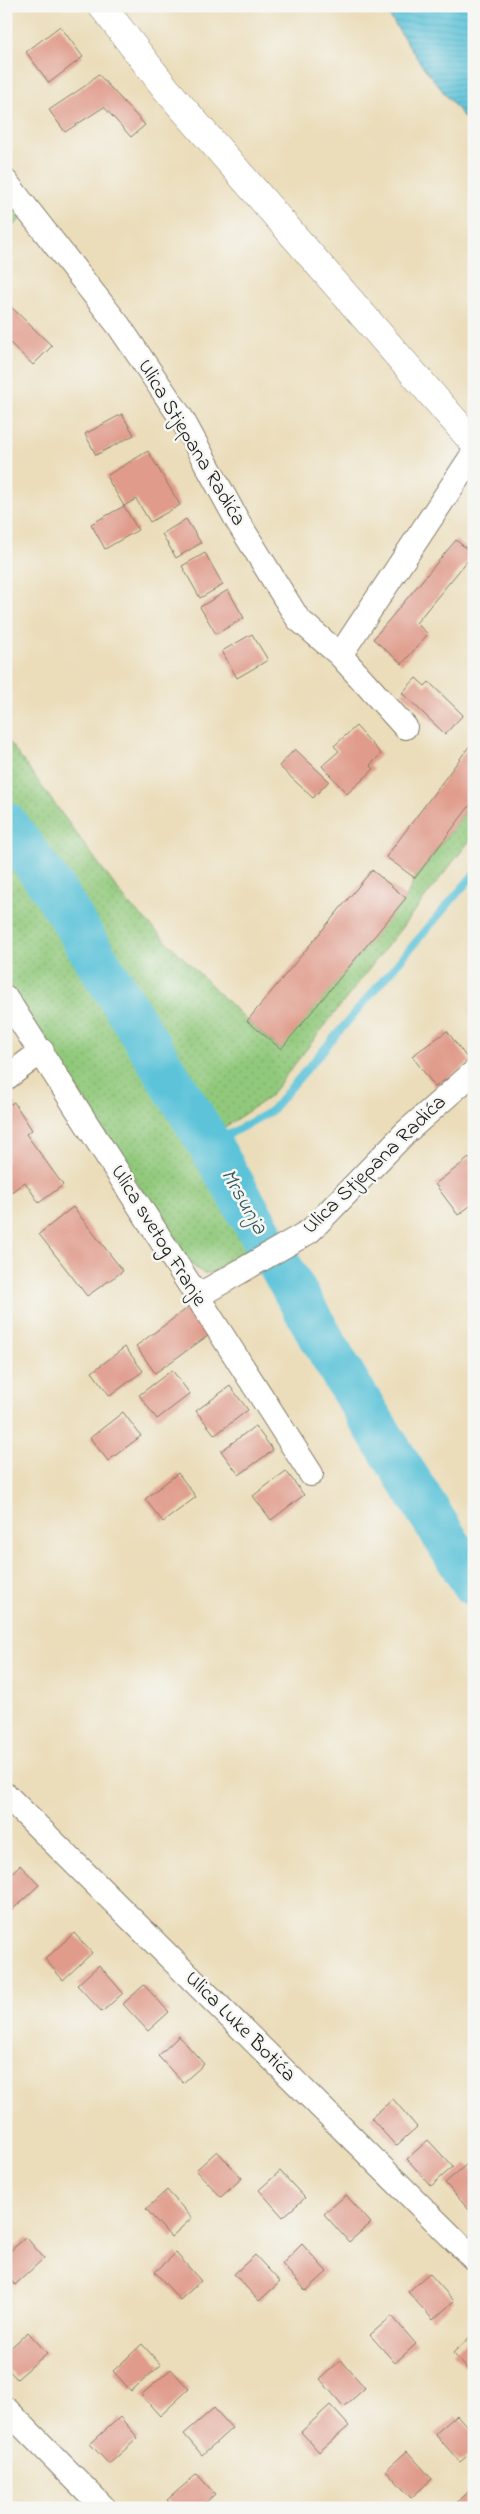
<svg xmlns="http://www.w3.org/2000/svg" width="480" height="2514" viewBox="0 0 480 2514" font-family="'Indie Flower',sans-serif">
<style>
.grass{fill:url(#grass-dots);stroke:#56724c}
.water{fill:url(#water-rules);stroke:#3c707a}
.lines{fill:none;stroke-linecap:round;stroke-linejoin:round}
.stream{stroke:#5cc3d9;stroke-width:8}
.river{stroke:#5cc3d9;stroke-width:44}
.building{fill:#e09b8b}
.minor-casing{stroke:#847c6b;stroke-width:26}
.secondary-casing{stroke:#847c6b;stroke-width:29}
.minor{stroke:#fff;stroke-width:24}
.secondary{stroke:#fff;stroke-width:28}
.labels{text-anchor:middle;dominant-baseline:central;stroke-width:5;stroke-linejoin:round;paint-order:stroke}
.street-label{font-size:21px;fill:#1c1c1c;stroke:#f6f6f2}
.water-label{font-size:22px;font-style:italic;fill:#32565e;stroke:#f6f6f2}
</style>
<defs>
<pattern id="grass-dots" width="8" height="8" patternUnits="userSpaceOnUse" patternTransform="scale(1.25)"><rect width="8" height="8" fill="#91c97c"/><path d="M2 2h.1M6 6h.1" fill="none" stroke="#7cac6b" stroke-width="1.8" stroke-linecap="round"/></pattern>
<pattern id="water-rules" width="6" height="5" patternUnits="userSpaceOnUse" patternTransform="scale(1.25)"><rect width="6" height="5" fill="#5cc3d9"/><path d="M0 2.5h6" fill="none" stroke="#4fa7ba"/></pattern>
</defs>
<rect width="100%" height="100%" fill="#f6f6f2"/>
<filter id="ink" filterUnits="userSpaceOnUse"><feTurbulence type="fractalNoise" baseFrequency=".02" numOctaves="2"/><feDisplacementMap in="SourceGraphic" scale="10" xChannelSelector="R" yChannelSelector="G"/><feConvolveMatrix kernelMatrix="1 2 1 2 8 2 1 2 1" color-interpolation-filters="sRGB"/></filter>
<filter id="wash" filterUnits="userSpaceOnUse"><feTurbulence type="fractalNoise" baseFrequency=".0096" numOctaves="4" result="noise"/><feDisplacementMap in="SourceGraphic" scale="20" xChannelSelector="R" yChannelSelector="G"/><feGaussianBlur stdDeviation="1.12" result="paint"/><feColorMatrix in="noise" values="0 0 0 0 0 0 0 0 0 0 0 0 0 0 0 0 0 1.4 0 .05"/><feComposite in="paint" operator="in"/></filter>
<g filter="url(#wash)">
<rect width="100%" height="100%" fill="#ebddba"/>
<g class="grass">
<polygon points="6,196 23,217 6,232"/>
<polygon points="6,738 126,901 247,1021 280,1049 406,898 415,878 474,800 474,835 269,1097 219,1131 156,1026 21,814 6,796"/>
<polygon points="6,853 35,896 252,1249 215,1273 203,1273 189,1263 6,980"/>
</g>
<polygon class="water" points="383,6 474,6 474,130 421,64"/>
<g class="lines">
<polyline class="stream" points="210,1145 271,1111 474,874"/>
<polyline class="river" points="6,824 54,890 210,1145 346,1380 474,1584"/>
</g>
<g id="blocks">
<g class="building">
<polygon points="60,26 83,57 49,83 26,52"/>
<polygon points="98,74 145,125 131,137 104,107 65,132 49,110 85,86"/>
<polygon points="6,302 52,346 33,365 6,339"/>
<polygon points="122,414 134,435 96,455 85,434"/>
<polygon points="148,451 180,505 150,522 136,499 124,506 138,530 105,549 91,524 124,506 106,476"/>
<polygon points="186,519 201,543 176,558 162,534"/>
<polygon points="456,540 473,554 416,623 428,634 402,664 373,639"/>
<polygon points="205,553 223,585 200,598 182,566"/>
<polygon points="228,590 244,618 216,634 200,607"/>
<polygon points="252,634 268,660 237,678 222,651"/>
<polygon points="416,678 425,686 429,682 463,715 445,734 402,693"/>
<polygon points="356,726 381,754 370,765 374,769 347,794 322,766 339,751 334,746"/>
<polygon points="474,740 474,800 415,878 386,857"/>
<polygon points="295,749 329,781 313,798 279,766"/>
<polygon points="372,870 406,898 281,1049 247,1021"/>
<polygon points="447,1031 470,1062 435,1087 412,1056"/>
<polygon points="14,1102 32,1130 26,1134 63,1185 39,1203 25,1182 10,1193 6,1187 6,1160 8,1159 6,1156 6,1107"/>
<polygon points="469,1158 474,1165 474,1203 458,1215 435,1184"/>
<polygon points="73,1207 123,1271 87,1296 39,1234"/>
<polygon points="189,1307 209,1335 155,1373 136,1346"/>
<polygon points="125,1347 143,1371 110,1396 92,1372"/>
<polygon points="172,1370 190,1394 157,1419 139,1395"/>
<polygon points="230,1386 248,1410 215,1435 196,1411"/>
<polygon points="123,1412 141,1436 108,1461 90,1438"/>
<polygon points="255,1426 273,1450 239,1475 221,1451"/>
<polygon points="286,1471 304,1495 271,1520 253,1496"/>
<polygon points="178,1473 196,1497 163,1522 145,1499"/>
<polygon points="20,1865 39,1885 10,1912 6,1908 6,1878"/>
<polygon points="74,1933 92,1953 63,1980 45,1959"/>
<polygon points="99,1965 123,1993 102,2012 77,1985"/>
<polygon points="144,1985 169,2012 148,2031 123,2004"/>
<polygon points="179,2036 204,2064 183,2083 158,2056"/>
<polygon points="393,2099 417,2127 396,2146 371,2118"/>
<polygon points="428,2140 453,2167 431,2186 407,2159"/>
<polygon points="217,2151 242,2178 221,2197 196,2170"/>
<polygon points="467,2164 474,2172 474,2207 470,2211 445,2183"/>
<polygon points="280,2171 305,2198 283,2217 259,2190"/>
<polygon points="167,2190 192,2218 171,2237 146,2209"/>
<polygon points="346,2195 371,2223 349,2242 324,2214"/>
<polygon points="26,2237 44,2258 15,2285 6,2275 6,2255"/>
<polygon points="302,2244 327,2272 306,2291 282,2264"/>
<polygon points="176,2253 201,2281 180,2300 155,2272"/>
<polygon points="255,2255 280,2282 259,2301 234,2274"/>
<polygon points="429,2273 454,2301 433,2320 408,2292"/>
<polygon points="392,2316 416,2344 395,2363 370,2335"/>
<polygon points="28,2332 47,2353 17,2379 6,2367 6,2352"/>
<polygon points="474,2333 474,2376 453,2353"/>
<polygon points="142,2344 161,2365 131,2391 113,2371"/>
<polygon points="341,2360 365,2388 344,2407 320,2379"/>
<polygon points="171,2369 189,2389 160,2416 141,2395"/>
<polygon points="330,2405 349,2426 319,2452 301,2432"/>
<polygon points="214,2408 232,2428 202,2455 184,2434"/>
<polygon points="457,2415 474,2434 474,2450 460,2462 435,2434"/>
<polygon points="120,2417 138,2438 109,2464 90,2444"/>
<polygon points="407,2451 432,2479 411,2498 386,2470"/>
<polygon points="197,2474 215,2494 200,2508 174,2508 167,2500"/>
<polygon points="474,2487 474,2508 455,2508 453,2506"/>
</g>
</g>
</g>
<g filter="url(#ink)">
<use href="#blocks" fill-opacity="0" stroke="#847c6b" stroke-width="1"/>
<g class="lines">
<g class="minor-casing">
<g id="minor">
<polyline points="6,182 119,326 182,419 238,522 298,619 340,655 474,453"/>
<polyline points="340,655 405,727"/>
<polyline points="6,998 311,1474"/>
<polyline points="6,1078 42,1051"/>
<polyline points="196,1297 310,1231 405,1133 474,1072"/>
<polyline points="6,1795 474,2259"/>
<polyline points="6,2409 104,2508"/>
</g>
</g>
<g class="secondary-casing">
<polyline id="secondary" points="102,6 167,90 474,443"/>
</g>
<use href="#minor" class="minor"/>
<use href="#secondary" class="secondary"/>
</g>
</g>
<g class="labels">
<g class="street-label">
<text transform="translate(191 443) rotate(59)">Ulica Stjepana Radića</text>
<text transform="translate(375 1165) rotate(-44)">Ulica Stjepana Radića</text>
<text transform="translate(158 1236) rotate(58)">Ulica svetog Franje</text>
<text transform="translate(240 2027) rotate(45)">Ulica Luke Botića</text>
</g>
<g class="water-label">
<text transform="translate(243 1202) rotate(60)">Mrsunja</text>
</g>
</g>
<rect width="480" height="2514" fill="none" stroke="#f6f6f2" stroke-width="25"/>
</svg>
